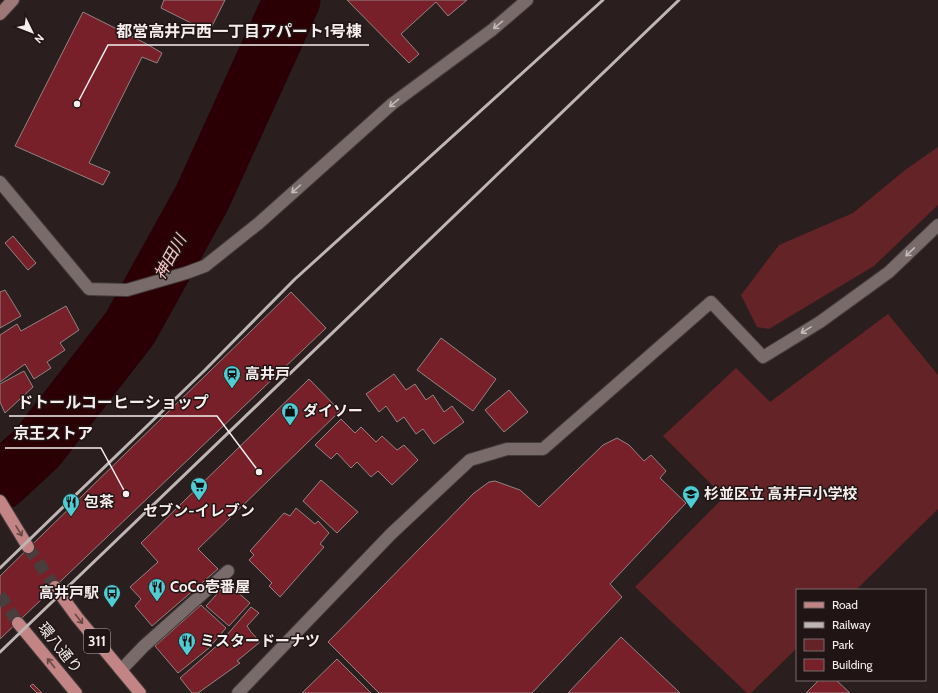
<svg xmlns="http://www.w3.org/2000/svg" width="938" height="693" viewBox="0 0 938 693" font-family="Cabin,'Noto Sans JP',sans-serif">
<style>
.green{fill:#642327}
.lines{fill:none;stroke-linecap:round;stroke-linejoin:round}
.river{stroke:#2a0005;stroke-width:57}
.building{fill:#772029;stroke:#938383}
.primary-tunnel{stroke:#493d3d;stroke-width:12;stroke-dasharray:12 6;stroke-linecap:butt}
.street-casing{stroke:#443b3b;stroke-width:14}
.secondary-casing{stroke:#443b3b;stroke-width:14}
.primary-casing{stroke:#443b3b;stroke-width:14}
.street{stroke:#7a6b6b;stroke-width:12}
.secondary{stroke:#9e7778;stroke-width:12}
.primary{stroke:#c28484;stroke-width:12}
.rail{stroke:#beb5b5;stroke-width:3}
.oneway{stroke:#c4baba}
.oneway2{stroke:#694746}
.labels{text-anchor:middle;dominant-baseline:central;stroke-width:3;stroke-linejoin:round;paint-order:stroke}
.shield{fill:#201514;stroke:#b6adad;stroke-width:1}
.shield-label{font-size:14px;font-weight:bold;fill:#f6eeee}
.poi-label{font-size:15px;font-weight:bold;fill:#f6eeee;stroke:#201514;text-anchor:start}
.street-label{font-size:15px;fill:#f6eeee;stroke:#201514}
.water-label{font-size:16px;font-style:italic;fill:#fcc8c7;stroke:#201514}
.leader{fill:none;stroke:#f6eeee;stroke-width:1.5}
.callout-dot{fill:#f6eeee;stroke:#201514;stroke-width:1.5}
.callout-label{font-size:16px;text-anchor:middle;font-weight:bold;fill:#f6eeee;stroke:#201514;stroke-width:3;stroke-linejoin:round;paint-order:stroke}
</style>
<rect width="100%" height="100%" fill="#2a1e1e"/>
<g class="green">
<polygon points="938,147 938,205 874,266 769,329 757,327 741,295 779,245 853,213 905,170"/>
<polygon points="888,314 938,375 938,509 856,590 797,590 797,648 751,693 747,693 635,587 724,497 663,436 736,368 770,402"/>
</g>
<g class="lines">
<polyline class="river" points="0,482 37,448 130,328 202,198 292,0"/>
</g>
<g class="building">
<polygon points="164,0 225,0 209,32 161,8"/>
<polygon points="347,0 467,0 448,16 436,2 401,34 419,54 409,63"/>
<polygon points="83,12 145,43 162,53 157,63 142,57 89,163 110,172 103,185 15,146"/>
<polygon points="13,236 36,263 28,270 5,243"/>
<polygon points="5,290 21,316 0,328 0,292"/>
<polygon points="291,292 326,328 0,639 0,576"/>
<polygon points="66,306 79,330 60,343 65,350 47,362 51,368 34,379 25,364 0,382 0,335 17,324 21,331"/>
<polygon points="441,338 496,379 473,411 417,370"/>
<polygon points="24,371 33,387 5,413 0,402 0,384"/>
<polygon points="394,374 406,390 415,384 426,400 433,395 444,412 452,406 464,422 434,444 423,429 416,434 404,417 397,422 386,406 379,412 366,394"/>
<polygon points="309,379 340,411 198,549 218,569 152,626 135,606 141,599 130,587 158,562 141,543"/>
<polygon points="509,390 528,412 504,432 485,410"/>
<polygon points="341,419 355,433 361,427 376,442 382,436 397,450 404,445 418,460 392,485 378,471 371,477 357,462 351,468 337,453 331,459 315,445"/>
<polygon points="617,438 629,445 644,461 651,455 666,471 660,478 686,503 610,584 622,597 532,693 379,693 328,642 474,493 489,482 495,481 520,490 539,507 603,445"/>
<polygon points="321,480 358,512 337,533 303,501"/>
<polygon points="296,508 315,524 318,521 329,533 320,544 324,547 280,597 269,586 272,583 249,560 254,555 250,551 284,513 290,516"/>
<polygon points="227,583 250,603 229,626 206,606"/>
<polygon points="201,605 226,628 209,648 178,673 155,646"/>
<polygon points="251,607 259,613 247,626 251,632 260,642 237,661 240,663 198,693 192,693 180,678 220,643"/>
<polygon points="621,637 680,693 568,693"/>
<polygon points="337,659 371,693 302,693"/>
<polygon points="819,680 836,680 850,693 806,693"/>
<polygon points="33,684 42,693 37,693 30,686"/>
</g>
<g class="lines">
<g class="primary-tunnel">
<polyline points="28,547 55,587"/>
<polyline points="0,595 18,623"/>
</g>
<g class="street-casing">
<g id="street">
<polyline points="0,182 89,289 127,290 186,273 205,266 259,223 392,104 492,30 527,0"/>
<polyline points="121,670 144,646 228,571"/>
<polyline points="238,693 391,534 470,460 507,449 543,449 711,302 763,357 820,322 889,272 938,225"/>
</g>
</g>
<g class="secondary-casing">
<polyline id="secondary" points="0,14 13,0"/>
</g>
<g class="primary-casing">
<g id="primary">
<polyline points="0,501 28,547"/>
<polyline points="55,587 77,617 140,693"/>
<polyline points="18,623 76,693"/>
</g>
</g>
<use href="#street" class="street"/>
<use href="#secondary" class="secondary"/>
<use href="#primary" class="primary"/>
<g class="rail">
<polyline points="0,568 205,370 295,279 603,0"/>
<polyline points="0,652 679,0"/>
</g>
</g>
<defs><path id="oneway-shaft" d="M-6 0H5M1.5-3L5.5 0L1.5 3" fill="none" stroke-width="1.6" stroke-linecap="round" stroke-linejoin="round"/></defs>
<g class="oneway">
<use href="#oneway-shaft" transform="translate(498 25) rotate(140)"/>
<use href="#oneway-shaft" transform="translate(394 103) rotate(141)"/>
<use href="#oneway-shaft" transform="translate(296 189) rotate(138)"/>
<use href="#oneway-shaft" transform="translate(910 252) rotate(136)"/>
<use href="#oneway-shaft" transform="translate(806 330) rotate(148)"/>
</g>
<g class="oneway2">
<use href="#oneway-shaft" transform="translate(19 531) rotate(58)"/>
<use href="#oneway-shaft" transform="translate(79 619) rotate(52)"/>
<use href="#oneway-shaft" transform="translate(51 663) rotate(-129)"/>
</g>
<defs>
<g id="station-pin" transform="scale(0.9)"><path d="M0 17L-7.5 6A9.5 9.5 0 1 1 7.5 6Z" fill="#51ccd2" stroke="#201514"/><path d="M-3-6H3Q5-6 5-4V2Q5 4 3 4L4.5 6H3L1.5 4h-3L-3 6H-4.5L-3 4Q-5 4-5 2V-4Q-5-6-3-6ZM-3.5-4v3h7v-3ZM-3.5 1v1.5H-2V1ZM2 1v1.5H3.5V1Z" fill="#111"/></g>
<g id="shop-pin" transform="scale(0.9)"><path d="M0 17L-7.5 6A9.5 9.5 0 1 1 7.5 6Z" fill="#51ccd2" stroke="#201514"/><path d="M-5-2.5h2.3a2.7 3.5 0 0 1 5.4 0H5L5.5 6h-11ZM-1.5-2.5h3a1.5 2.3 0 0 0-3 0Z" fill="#111"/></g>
<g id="supermarket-pin" transform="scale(0.9)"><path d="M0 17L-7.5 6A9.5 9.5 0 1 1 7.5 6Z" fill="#51ccd2" stroke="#201514"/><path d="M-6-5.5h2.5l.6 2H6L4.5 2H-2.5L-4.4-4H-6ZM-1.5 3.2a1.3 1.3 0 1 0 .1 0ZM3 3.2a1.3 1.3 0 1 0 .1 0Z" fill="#111"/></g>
<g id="school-pin" transform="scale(0.9)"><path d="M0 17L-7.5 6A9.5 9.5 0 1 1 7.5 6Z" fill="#51ccd2" stroke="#201514"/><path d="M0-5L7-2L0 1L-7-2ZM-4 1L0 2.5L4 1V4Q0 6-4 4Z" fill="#111"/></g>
<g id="restaurant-pin" transform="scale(0.9)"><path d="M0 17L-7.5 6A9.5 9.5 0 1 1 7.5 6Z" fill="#51ccd2" stroke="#201514"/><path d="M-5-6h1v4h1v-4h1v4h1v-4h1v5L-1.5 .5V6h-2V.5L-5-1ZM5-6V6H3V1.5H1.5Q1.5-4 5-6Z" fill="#111"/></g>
<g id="bus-pin" transform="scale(0.9)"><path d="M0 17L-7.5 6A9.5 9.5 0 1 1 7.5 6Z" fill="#51ccd2" stroke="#201514"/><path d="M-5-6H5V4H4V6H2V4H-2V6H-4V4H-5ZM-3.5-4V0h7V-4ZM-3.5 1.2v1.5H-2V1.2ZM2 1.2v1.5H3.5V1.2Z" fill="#111"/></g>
</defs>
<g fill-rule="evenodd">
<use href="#station-pin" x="232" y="374"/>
<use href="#shop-pin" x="290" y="411"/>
<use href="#supermarket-pin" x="199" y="486"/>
<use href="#school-pin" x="691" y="494"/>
<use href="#restaurant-pin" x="71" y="502"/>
<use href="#restaurant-pin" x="157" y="587"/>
<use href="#bus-pin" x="112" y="593"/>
<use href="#restaurant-pin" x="187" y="641"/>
</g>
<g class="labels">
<rect class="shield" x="84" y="629" width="26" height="24" rx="3"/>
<g class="shield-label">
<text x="97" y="641">311</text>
</g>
<g class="poi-label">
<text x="245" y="374">高井戸</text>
<text x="303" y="411">ダイソー</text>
<text x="704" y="494">杉並区立 高井戸小学校</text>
<text x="84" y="502">包茶</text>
<text x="199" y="511" text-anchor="middle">セブン-イレブン</text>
<text x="170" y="587">CoCo壱番屋</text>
<text x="99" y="593" text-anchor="end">高井戸駅</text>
<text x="200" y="641">ミスタードーナツ</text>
</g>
<g class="street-label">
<text transform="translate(60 648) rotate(51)">環八通り</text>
</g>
<g class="water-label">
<text transform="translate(170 257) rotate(-61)">神田川</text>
</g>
</g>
<path class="leader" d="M77 104L108 45H369M259 472L217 416H9M126 494L101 448H5"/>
<g class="callout-dot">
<circle cx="77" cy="104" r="4"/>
<circle cx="259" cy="472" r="4"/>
<circle cx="126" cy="494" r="4"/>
</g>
<g class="callout-label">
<text x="239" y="37">都営高井戸西一丁目アパート1号棟</text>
<text x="113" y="408">ドトールコーヒーショップ</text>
<text x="53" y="439">京王ストア</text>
</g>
<rect x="796" y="589" width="130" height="92" fill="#201514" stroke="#766c6b"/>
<rect x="804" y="602" width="20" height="6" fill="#c28484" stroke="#766c6b"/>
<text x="832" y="609" font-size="12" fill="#f6eeee">Road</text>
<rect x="804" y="622" width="20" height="6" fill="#beb5b5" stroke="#766c6b"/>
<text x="832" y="629" font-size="12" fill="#f6eeee">Railway</text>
<rect x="804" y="639" width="20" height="12" fill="#642327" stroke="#766c6b"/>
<text x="832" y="649" font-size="12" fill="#f6eeee">Park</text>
<rect x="804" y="659" width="20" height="12" fill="#772029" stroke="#766c6b"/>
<text x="832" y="669" font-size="12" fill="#f6eeee">Building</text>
<g transform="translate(32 32) rotate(133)" stroke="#201514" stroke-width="3" paint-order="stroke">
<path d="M0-3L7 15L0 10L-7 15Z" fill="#f6eeee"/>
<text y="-6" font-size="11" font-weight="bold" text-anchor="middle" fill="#f6eeee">N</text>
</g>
</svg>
